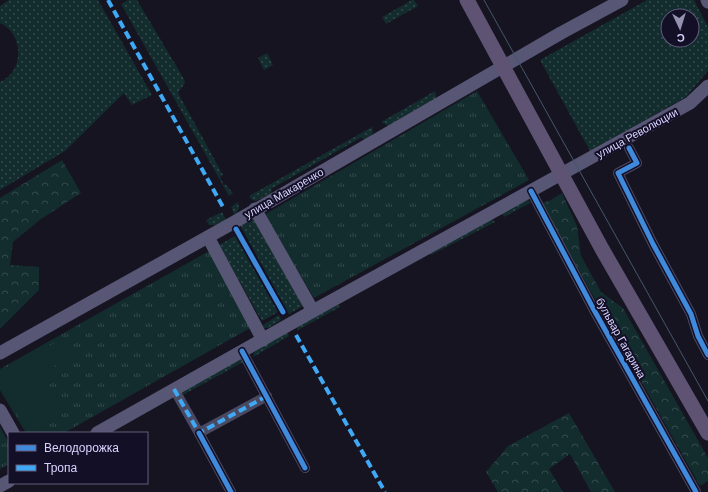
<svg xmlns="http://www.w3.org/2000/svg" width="708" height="492" viewBox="0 0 708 492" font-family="Arial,sans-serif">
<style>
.grass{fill:url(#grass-dots);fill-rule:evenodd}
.forest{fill:url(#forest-crowns)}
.park{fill:url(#park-tufts)}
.pitch{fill:#132c2d}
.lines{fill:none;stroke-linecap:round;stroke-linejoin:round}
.street{stroke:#4a4962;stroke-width:10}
.secondary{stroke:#575674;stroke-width:13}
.primary{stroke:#5e5373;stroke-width:15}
.tram{stroke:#43596b;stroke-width:1}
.quiet{stroke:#3fa9f5;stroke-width:4;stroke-dasharray:8 4;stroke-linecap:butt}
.cycleway-casing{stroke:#130f26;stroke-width:8}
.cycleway{stroke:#408adc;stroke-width:5}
.labels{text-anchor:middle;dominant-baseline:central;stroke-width:4;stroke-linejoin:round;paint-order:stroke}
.street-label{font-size:11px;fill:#d9d4ff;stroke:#130f26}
</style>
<defs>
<pattern id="grass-dots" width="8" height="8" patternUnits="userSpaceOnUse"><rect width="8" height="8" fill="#132c2d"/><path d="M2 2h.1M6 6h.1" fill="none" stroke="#354a4c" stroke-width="1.8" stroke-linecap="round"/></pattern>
<pattern id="forest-crowns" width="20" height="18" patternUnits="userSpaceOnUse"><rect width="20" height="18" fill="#132c2d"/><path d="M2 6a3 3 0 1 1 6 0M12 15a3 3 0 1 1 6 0" fill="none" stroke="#354a4c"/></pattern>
<pattern id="park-tufts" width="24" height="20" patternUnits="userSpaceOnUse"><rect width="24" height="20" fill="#132c2d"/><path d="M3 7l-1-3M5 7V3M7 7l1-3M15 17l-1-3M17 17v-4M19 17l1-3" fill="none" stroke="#354a4c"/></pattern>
</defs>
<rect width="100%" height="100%" fill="#161421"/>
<g class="grass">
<path d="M9,0H98L152,95L132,105L124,93L65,151L0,190V82C25,71 24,34 0,23V6Z"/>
<polygon points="128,0 137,0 184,79 185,83 178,93 223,175 220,177 224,185 225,184 233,193 229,196 121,4"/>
<polygon points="412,0 414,0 418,6 386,24 382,17"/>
<path d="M647,0H694L708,27V71L686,97L590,151L540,60ZM668,16H692V40H668Z"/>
<polygon points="267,53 273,65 264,70 258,58"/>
<polygon points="435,91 436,95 436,99 388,126 381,122"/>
<path d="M372,127C375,135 370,137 364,140L362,137L271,189L272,193L256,201L252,200L249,196Z"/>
<polygon points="527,199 530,203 504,217 502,213"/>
<polygon points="238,202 239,208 235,216 231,207"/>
<polygon points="222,212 226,220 216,225 209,225 206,220"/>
<polygon points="254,218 303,306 289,314 240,225"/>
<polygon points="491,218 495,222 431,255 430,253"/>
<polygon points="235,236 278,312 262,321 219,245"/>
<polygon points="338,305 340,307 298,330 295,326"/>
<polygon points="279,315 281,320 268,328 264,328 263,325"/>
<polygon points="287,332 289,336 253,357 255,349"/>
<polygon points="241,358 245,361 181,396 180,391"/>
</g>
<g class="forest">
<polygon points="62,160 81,193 41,219 13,242 10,265 39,267 39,290 0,329 0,198"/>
<polygon points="562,193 577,226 581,256 601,292 623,308 708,458 708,481 700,486 541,203 549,201"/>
<polygon points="569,413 615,492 591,492 570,454 549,469 563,492 498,492 486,472 508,446"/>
</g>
<g class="park">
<polygon points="477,91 529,180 314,298 264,215"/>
<polygon points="209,251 252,327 64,433 26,433 0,390 0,369"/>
<polygon points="0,427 9,443 9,464 0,469"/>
</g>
<path class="pitch" d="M66,337L74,353L52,368L47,374C47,391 56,391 58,402C60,410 44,429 37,432C34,433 31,433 28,433L0,385V376L3,371Z"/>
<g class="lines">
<g class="street">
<polyline points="629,148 637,163 618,173 653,244 691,314 698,336 708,355"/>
<polyline points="531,191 594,310 696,492"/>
<polyline points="242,351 305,468"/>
<polyline points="174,389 199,433 267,396"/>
<polyline points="199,433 231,492"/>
</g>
<g class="secondary">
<polyline points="707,0 708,2"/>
<polyline points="255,209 313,311"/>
<polyline points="208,237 263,340"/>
<polyline points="0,353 231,224 561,33 622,0"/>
<polyline points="0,410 13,433"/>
<polyline points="97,433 313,311 690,103 708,86"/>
<polyline points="0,486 9,481"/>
</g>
<polyline class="primary" points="467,0 602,249 708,433"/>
<polyline class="tram" points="484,0 708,401"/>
<g class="quiet">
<polyline points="108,0 223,207"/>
<polyline points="296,335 385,492"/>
<polyline points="174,389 199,433 267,396"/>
</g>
<g class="cycleway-casing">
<g id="cycleway">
<polyline points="629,148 637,163 618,173 653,244 691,314 698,336 708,355"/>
<polyline points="531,191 594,310 696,492"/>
<polyline points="236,229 283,312"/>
<polyline points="242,351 305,468"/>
<polyline points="199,433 231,492"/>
</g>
</g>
<use href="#cycleway" class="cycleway"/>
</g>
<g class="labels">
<g class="street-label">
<text transform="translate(637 133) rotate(-29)">улица Революции</text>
<text transform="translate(284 193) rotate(-30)">улица Макаренко</text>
<text transform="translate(621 338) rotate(61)">бульвар Гагарина</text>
</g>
</g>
<rect x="8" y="432" width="140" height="52" fill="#130f26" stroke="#625e7d"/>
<rect x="16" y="445" width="20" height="6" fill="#408adc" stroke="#625e7d"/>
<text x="44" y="452" font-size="12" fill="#d9d4ff">Велодорожка</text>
<rect x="16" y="465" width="20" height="6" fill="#3fa9f5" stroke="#625e7d"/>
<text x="44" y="472" font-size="12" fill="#d9d4ff">Тропа</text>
<g transform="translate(680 28) rotate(176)"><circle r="19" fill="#130f26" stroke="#625e7d"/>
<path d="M0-3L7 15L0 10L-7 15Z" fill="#9591b1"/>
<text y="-6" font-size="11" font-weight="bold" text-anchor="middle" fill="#d9d4ff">С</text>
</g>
</svg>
